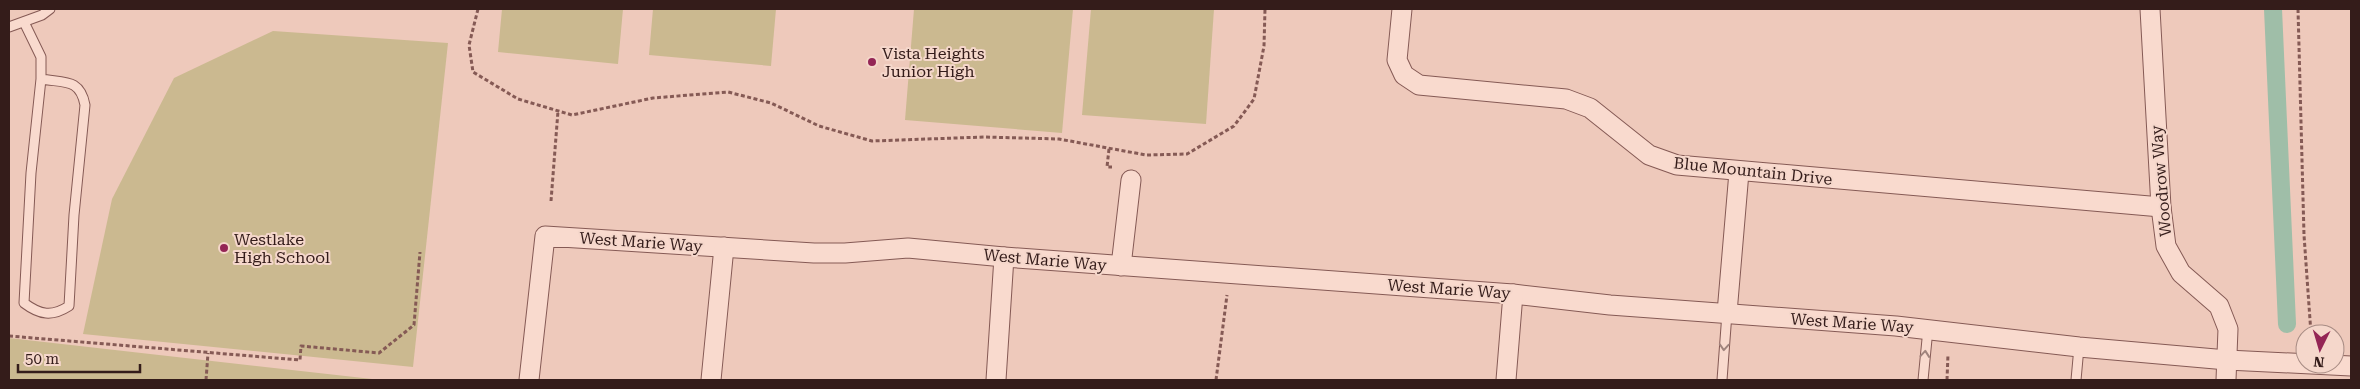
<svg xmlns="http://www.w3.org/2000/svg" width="2360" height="389" viewBox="0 0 2360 389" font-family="'Roboto Serif',serif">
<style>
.pitch{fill:#cbb990}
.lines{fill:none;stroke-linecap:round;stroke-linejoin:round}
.canal{stroke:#9fbea8;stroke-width:18}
.lane-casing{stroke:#855a55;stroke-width:11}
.street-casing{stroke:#855a55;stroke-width:21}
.path{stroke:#855a55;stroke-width:3;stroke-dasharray:4 2.5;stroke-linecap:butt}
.lane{stroke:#f9dace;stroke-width:9}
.street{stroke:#f9dace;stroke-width:19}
.oneway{stroke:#a0847d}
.poi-dot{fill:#942555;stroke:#f5d7cb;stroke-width:2}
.labels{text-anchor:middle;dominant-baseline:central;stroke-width:4;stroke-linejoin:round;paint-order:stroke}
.poi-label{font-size:16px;fill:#341c1a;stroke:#f5d7cb;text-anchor:start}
.street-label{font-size:16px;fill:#341c1a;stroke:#f5d7cb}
</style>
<rect width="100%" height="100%" fill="#eec9bb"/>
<g class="pitch">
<polygon points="502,9 623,9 618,64 498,52"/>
<polygon points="653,9 776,9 771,66 649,55"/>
<polygon points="914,9 1073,9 1062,133 905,120"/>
<polygon points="1091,9 1214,9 1206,124 1082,115"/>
<polygon points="273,31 448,43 413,367 83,334 112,199 174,78"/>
<polygon points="9,338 381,380 9,380"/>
</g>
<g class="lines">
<polyline class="canal" points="2273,9 2287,324"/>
<g class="lane-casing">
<g id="lane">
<path d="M24,22L41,57V79L31,173L24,303C40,315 52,317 69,306L74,215L85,105C80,78 64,83 41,79"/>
<polyline points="9,27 42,15 50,9"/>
<polyline points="1722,380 1727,313"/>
<polyline points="1923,380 1928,329"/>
<polyline points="2076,380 2079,347"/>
</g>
</g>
<g class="street-casing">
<g id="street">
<polyline points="1402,9 1397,60 1404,75 1419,85 1566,99 1590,108 1649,155 1677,165 2161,207"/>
<polyline points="2150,9 2161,207 2166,246 2181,273 2219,306 2228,329 2226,380"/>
<polyline points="1121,266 1131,180"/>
<polyline points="1727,313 1739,172"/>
<polyline points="529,380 545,236 814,253 845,253 908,248 1004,257 1513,294 1610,305 1896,326 2079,347 2227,360 2351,366"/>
<polyline points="711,380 724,247"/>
<polyline points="996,380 1004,257"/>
<polyline points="1506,380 1513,294"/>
</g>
</g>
<g class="path">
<polyline points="478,9 469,45 473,72 518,99 572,115 653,98 728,92 771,103 819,126 872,141 984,137 1059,139 1146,155 1187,154 1234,126 1254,99 1264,46 1265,9"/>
<polyline points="2298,9 2304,235 2311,334"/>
<polyline points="1109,149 1107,167 1112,167"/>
<polyline points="551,201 558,111"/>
<polyline points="9,336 300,360 301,346 379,353 414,325 420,252"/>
<polyline points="206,380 208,353"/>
<polyline points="1216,380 1227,295"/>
<polyline points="1947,380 1948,354"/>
</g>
<use href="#lane" class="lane"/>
<use href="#street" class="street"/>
</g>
<defs><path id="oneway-chevron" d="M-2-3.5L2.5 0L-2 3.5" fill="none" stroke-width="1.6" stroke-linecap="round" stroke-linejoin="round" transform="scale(1.25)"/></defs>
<g class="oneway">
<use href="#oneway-chevron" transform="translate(1724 347) rotate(94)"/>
<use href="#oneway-chevron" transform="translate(1925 354) rotate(-85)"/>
</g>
<g class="poi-dot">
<circle cx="872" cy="62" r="5"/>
<circle cx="224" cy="248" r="5"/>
</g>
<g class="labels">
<g class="poi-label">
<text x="882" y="53">Vista Heights<tspan x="882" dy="18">Junior High</tspan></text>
<text x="234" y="239">Westlake<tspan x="234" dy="18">High School</tspan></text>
</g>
<g class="street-label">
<text transform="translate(1753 171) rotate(6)">Blue Mountain Drive</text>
<text transform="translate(2161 181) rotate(-95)">Woodrow Way</text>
<text transform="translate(641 242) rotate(4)">West Marie Way</text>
<text transform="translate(1045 260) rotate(5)">West Marie Way</text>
<text transform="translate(1449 289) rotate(4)">West Marie Way</text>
<text transform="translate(1852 323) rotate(4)">West Marie Way</text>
</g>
</g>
<rect width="2360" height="389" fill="none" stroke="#341c1a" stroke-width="20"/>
<g transform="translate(2320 349) rotate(185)"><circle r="24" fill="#f5d7cb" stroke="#a88c84"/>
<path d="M0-4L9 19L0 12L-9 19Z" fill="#942555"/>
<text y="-8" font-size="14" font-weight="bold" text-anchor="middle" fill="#341c1a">N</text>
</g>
<path d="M18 364v8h122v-8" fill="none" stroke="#341c1a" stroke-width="2.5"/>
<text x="25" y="364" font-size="15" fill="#341c1a" stroke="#f5d7cb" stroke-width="4" paint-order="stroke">50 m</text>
</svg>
